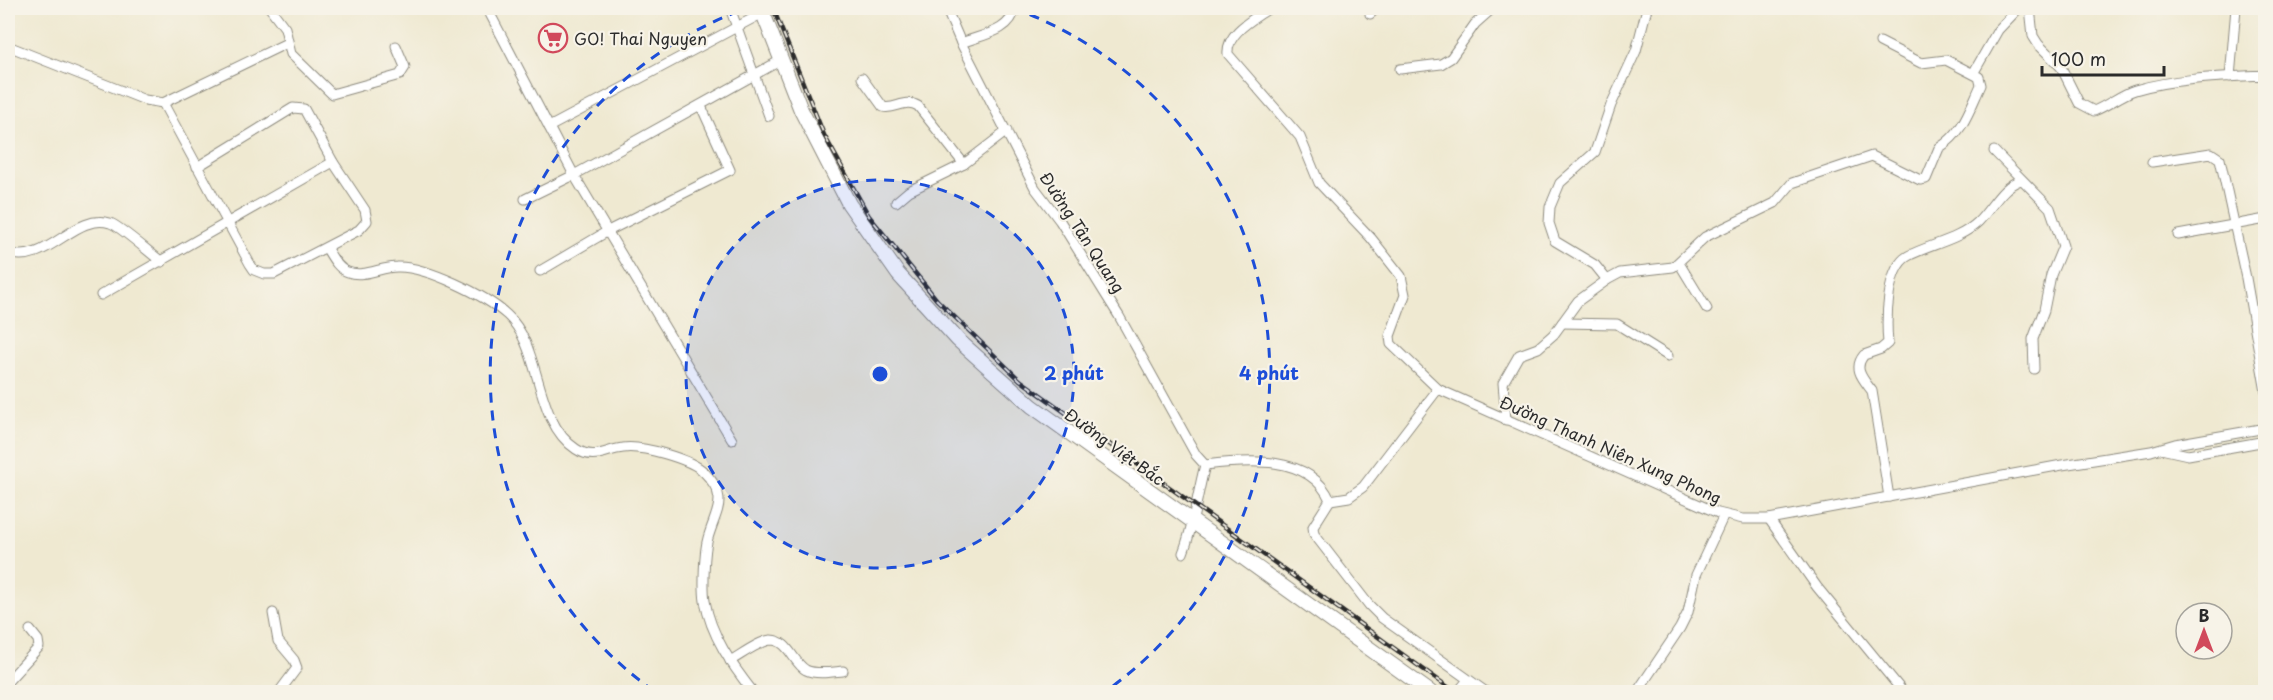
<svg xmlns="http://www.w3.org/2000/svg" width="2273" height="700" viewBox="0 0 2273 700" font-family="'Playpen Sans',sans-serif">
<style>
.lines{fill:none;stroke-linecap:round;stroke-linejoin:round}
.minor-casing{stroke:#8d8a7e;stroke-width:11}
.secondary-casing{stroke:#8d8a7e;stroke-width:16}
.minor{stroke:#fff;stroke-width:9}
.secondary{stroke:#fff;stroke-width:14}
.rail-casing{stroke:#2b2b2b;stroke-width:4.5}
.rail{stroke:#f7f3e8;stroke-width:2;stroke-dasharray:7;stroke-linecap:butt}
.ring{fill:none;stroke:#1d4ed8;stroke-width:3;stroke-dasharray:10 8}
.labels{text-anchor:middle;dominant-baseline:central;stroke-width:4.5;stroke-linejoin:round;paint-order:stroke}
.poi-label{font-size:16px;fill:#2b2b2b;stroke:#f7f3e8;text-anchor:start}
.street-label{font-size:16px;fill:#2b2b2b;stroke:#f7f3e8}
.centre{fill:#1d4ed8;stroke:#f7f3e8;stroke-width:3}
.ring-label{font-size:18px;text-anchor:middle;font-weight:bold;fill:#1d4ed8;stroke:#f7f3e8;stroke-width:4.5;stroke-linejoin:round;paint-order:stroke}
</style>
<rect width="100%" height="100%" fill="#f7f3e8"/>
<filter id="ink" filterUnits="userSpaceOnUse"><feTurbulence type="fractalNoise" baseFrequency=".0167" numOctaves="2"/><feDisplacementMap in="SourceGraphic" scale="12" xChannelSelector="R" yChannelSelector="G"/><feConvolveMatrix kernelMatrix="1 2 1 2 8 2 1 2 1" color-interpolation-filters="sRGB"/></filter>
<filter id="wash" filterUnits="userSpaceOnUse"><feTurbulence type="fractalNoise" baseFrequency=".008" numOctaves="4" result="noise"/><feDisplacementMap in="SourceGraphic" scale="24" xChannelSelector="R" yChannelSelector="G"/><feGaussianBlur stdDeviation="1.35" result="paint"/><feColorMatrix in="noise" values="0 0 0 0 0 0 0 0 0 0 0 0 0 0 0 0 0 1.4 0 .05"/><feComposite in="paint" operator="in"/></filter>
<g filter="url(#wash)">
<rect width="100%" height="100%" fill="#efe9d1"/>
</g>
<g filter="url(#ink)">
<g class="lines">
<g class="minor-casing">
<g id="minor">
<polyline points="270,8 285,28 291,54 332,94 400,75 405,67 396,46"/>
<polyline points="487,8 574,175 732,440"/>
<polyline points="730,8 769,116"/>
<polyline points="946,8 961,43 1035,188 1060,221 1119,316 1196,455 1205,465"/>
<path d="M1269,8C1254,19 1226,33 1228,54L1300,137L1319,183L1371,238L1401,276L1405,295L1390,336L1391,344L1438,389"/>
<path d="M2030,8L2033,36L2038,44L2061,67L2079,103L2094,111C2109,105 2120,95 2135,90C2176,78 2223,77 2266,75"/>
<polyline points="1370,14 1377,8"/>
<path d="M961,43C981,35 1011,32 1015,8"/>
<polyline points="8,46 145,100 163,103 287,43"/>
<polyline points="1400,69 1441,64 1451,58 1475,24 1493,8"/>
<polyline points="1974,72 1998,30 2019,8"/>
<polyline points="2230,77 2236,8"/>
<path d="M862,78L883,107C896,110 905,98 918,106L964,164"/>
<polyline points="163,103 250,264 254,270 264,274 274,274 359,230 367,221 365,210 333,162 304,109 293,108 197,167"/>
<polyline points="549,127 763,13"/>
<polyline points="1994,151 2050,208 2063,246 2051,275 2044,310 2033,339 2034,369"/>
<polyline points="2152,162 2211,153 2220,159 2246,278 2266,392"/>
<polyline points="525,199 574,175 783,59"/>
<polyline points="896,202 909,191 964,164 1007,131"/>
<polyline points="2178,235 2266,219"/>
<path d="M327,249C332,257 338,269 348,272C363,278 381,267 397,267C426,266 485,295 507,315C542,346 534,422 576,449C594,461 605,450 623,448C641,445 691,459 704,472C730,498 716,510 708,538C704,551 703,588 705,601C711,636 732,665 753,692"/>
<path d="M8,253C48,266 74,212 110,223C119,225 152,255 162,262"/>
<polyline points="1679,263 1707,309"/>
<polyline points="540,271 608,231 730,170 701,106"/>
<polyline points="1607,280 1595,265 1555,241 1549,223 1550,207 1560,183 1595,152 1611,105 1636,51 1647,8"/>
<polyline points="101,295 333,162"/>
<polyline points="1562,323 1617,324 1668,356"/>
<path d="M1506,420L1503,383L1519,355L1538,348L1554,334L1578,301L1607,280L1620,273L1673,267L1705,237L1775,203L1792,183L1872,156L1920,180L1926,179L1939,148C1963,133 1969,111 1981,85L1979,77L1946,60L1921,63L1880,42"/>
<polyline points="2161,449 2188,455 2266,441"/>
<path d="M1205,465C1247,460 1310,454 1330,500L1349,497L1363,487L1438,389L1718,513L1743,519H1769L2062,465L2151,451L2175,444L2266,428"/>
<path d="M1889,497L1872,391C1864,380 1852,369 1864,355L1881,349L1888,343C1886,321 1886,268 1908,256C1931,244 1959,240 1978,222C1992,208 2002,186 2021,180"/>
<polyline points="1330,500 1313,527 1314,534 1369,605 1382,618 1486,692"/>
<polyline points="1769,519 1817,587 1903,692"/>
<path d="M1183,553C1194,525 1197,495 1205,465"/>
<polyline points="273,613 278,641 294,660 297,668 279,692"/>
<path d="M730,661C741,655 759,641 771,640C789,640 793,663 806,670C817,675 832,672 843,671"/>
<polyline points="8,681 39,647 38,640 30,630"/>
<polyline points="1458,692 1468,680"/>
<polyline points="1637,692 1680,628 1688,612 1696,575 1724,515"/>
</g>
</g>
<g class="secondary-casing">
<polyline id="secondary" points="761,8 801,110 849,204 898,274 958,340 1032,406 1430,692"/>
</g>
<use href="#minor" class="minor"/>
<use href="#secondary" class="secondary"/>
<g class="rail-casing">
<polyline id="rail" points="773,8 824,135 869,216 937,300 1020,380 1455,692"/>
</g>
<use href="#rail" class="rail"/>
</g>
</g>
<circle cx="880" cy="374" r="194" fill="#1d4ed8" fill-opacity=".12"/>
<g class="ring">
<circle cx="880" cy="374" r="194"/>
<path d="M654 691A389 389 0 0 1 747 8M1013 8A389 389 0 0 1 1106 691"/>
</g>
<defs>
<g id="supermarket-ring" transform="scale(1.5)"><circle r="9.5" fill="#f7f3e8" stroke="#d1495b" stroke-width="1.5"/><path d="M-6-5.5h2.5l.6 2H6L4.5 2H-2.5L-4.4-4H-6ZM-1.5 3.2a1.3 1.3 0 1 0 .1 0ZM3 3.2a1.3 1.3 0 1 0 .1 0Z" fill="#d1495b"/></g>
</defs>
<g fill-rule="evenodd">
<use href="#supermarket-ring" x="553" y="38"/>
</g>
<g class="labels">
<g class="poi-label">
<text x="574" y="38">GO! Thai Nguyen</text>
</g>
<g class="street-label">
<text transform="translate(1083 232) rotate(57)">Đường Tân Quang</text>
<text transform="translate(1115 446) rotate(36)">Đường Việt Bắc</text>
<text transform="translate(1611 449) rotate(24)">Đường Thanh Niên Xung Phong</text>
</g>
</g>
<circle cx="880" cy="374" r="9" class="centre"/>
<g class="ring-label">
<text x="1074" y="380">2 phút</text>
<text x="1269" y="380">4 phút</text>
</g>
<rect width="2273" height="700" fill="none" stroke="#f7f3e8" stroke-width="30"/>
<g transform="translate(2204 631)"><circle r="28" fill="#f7f3e8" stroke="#a5a39c" stroke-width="1.5"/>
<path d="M0-4.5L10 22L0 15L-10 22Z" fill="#d1495b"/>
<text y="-9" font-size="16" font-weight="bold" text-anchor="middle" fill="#2b2b2b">B</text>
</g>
<path d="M2042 66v9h122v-9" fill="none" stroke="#2b2b2b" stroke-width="3"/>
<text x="2051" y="66" font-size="18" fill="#2b2b2b" stroke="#f7f3e8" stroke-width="4.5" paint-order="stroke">100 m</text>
</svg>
